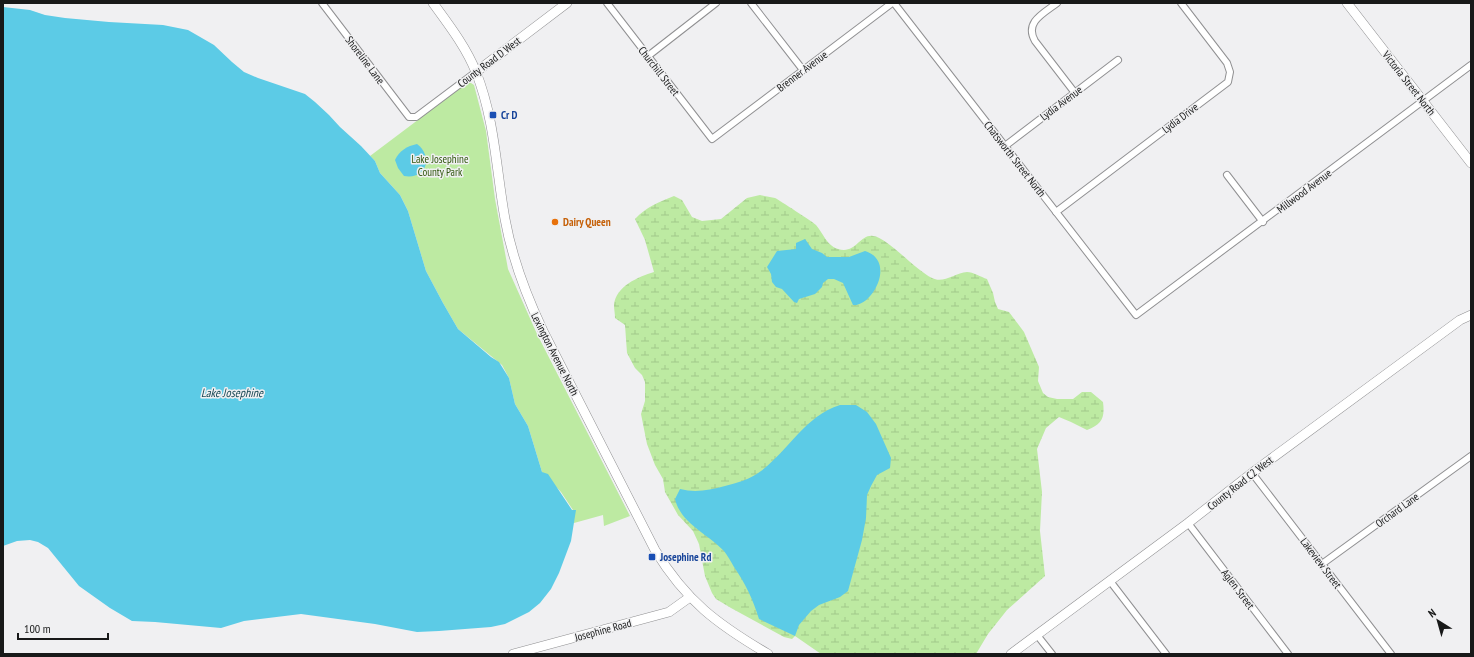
<svg xmlns="http://www.w3.org/2000/svg" width="1474" height="657" viewBox="0 0 1474 657" font-family="'PT Sans Narrow',sans-serif">
<style>
.green{fill:#bdeaa2}
.wetland{fill:url(#wetland-marsh)}
.water{fill:#5ccbe6}
.lines{fill:none;stroke-linecap:round;stroke-linejoin:round}
.street-casing{stroke:#909092;stroke-width:8}
.secondary-casing{stroke:#909092;stroke-width:10}
.street{stroke:#fff;stroke-width:6}
.secondary{stroke:#fff;stroke-width:9}
.transit-dot{fill:#1a4fb4;stroke:#f0f0f2;stroke-width:1.5}
.food-dot{fill:#e8710a;stroke:#f0f0f2;stroke-width:1.5}
.labels{text-anchor:middle;dominant-baseline:central;stroke-width:3;stroke-linejoin:round;paint-order:stroke}
.street-label{font-size:11px;fill:#181919;stroke:#f0f0f2}
.transit-label{font-size:11px;font-weight:bold;fill:#164399;stroke:#f0f0f2;text-anchor:start}
.park-label{font-size:11px;fill:#2e550b;stroke:#f0f0f2}
.food-label{font-size:11px;font-weight:bold;fill:#c56008;stroke:#f0f0f2;text-anchor:start}
.water-label{font-size:12px;font-style:italic;fill:#194955;stroke:#f0f0f2}
</style>
<defs>
<pattern id="wetland-marsh" width="20" height="14" patternUnits="userSpaceOnUse"><rect width="20" height="14" fill="#bdeaa2"/><path d="M1 5h8M5 5V1M11 12h8M15 12V8" fill="none" stroke="#a2c88b"/></pattern>
</defs>
<rect width="100%" height="100%" fill="#f0f0f2"/>
<polygon class="green" points="467,83 471,83 474,85 486,131 495,199 508,269 537,334 630,516 604,526 603,515 574,523 574,514 573,510 561,492 542,472 528,426 515,404 509,378 502,365 458,329 443,303 426,271 408,211 400,195 380,173 375,161 370,156"/>
<path class="wetland" d="M760,195C765,196 770,197 775,198C779,200 813,222 816,225C823,233 827,246 838,249C855,255 860,234 873,236C887,237 915,270 932,278C943,284 955,273 967,272C973,272 981,277 987,279L993,293L995,302L998,309L1009,312L1024,332L1039,367L1038,381L1043,393L1048,397L1057,399H1073L1082,392H1091L1103,402C1105,418 1102,424 1087,430L1071,422L1059,417L1046,428L1037,449L1042,492L1040,531L1045,576L1007,610L988,634L976,654H821L795,636L792,639L784,637L731,608L716,599L712,593L705,576L699,544L693,531L678,515L665,492L663,479L655,465L647,444L641,414L645,401V382L642,375L635,368L627,353L625,325L615,318C615,314 614,309 614,305C616,286 638,277 654,272L645,240L635,219C646,207 659,202 674,196L682,200L692,217L702,221L721,219L747,198Z"/>
<g class="water">
<polygon points="3,7 30,10 45,15 65,18 109,22 163,25 188,30 214,45 232,62 244,72 258,78 305,94 315,102 329,115 340,127 361,146 375,161 380,173 400,195 408,211 426,271 443,303 458,329 491,357 499,362 509,378 515,404 528,426 542,472 548,474 572,510 576,510 571,541 559,573 551,589 540,603 529,612 505,624 491,627 439,631 417,632 375,624 301,614 244,621 221,628 155,622 132,621 110,608 79,586 48,548 38,542 30,540 17,541 3,546"/>
<path d="M417,144C434,157 426,180 404,176L398,168L395,160C399,151 407,146 417,144Z"/>
<path d="M805,239L812,249L822,253L827,257H849L865,251C897,261 872,307 853,305L843,283L834,279H828L823,283L822,287L815,294L799,299L797,303L794,302L782,289L776,287L772,282L771,274L767,267L777,251L796,249V243Z"/>
<path d="M840,405H856L867,412L876,424L891,458L890,468L877,475L871,486L867,495L866,518L862,540L848,591L840,597L819,605L811,611L799,625L795,636L759,619C753,599 745,583 734,567C731,562 728,556 724,551C707,533 681,524 675,499L680,489C696,493 709,490 725,486C737,483 751,479 761,471C789,450 805,416 840,405Z"/>
</g>
<g class="lines">
<g class="street-casing">
<g id="street">
<polyline points="322,3 409,117 416,117 476,72"/>
<polyline points="607,3 712,139 892,3"/>
<polyline points="751,3 803,70"/>
<polyline points="894,3 1136,315 1471,65"/>
<path d="M1057,3C1044,13 1024,22 1035,41L1075,93"/>
<polyline points="648,56 716,3"/>
<polyline points="1005,146 1118,60"/>
<polyline points="1227,175 1263,222"/>
<polyline points="1056,212 1228,82 1230,72 1227,63 1181,3"/>
<polyline points="1252,473 1391,654"/>
<polyline points="1188,523 1288,654"/>
<polyline points="1322,564 1471,456"/>
<polyline points="1110,581 1166,654"/>
<polyline points="1037,635 1052,654"/>
</g>
</g>
<g class="secondary-casing">
<g id="secondary">
<path d="M433,3C449,25 466,47 476,72C495,120 496,169 505,219C512,258 526,295 543,331L655,550C686,601 717,624 768,654"/>
<polyline points="1347,3 1471,163"/>
<polyline points="476,72 567,3"/>
<polyline points="513,654 669,612 690,597"/>
<polyline points="1011,654 1188,523 1256,470 1460,320 1471,315"/>
</g>
</g>
<use href="#street" class="street"/>
<use href="#secondary" class="secondary"/>
</g>
<g class="transit-dot">
<rect x="489" y="111" width="8" height="8" rx="2"/>
<rect x="648" y="553" width="8" height="8" rx="2"/>
</g>
<circle class="food-dot" cx="555" cy="222" r="4"/>
<g class="labels">
<g class="street-label">
<text transform="translate(365 60) rotate(53)">Shoreline Lane</text>
<text transform="translate(489 62) rotate(-37)">County Road D West</text>
<text transform="translate(659 71) rotate(52)">Churchill Street</text>
<text transform="translate(802 71) rotate(-37)">Brenner Avenue</text>
<text transform="translate(1409 83) rotate(52)">Victoria Street North</text>
<text transform="translate(1061 103) rotate(-37)">Lydia Avenue</text>
<text transform="translate(1180 118) rotate(-37)">Lydia Drive</text>
<text transform="translate(1015 159) rotate(52)">Chatsworth Street North</text>
<text transform="translate(1304 191) rotate(-37)">Millwood Avenue</text>
<text transform="translate(555 354) rotate(63)">Lexington Avenue North</text>
<text transform="translate(1240 483) rotate(-38)">County Road C2 West</text>
<text transform="translate(1397 510) rotate(-36)">Orchard Lane</text>
<text transform="translate(1321 563) rotate(53)">Lakeview Street</text>
<text transform="translate(1238 589) rotate(53)">Aglen Street</text>
<text transform="translate(603 630) rotate(-15)">Josephine Road</text>
</g>
<g class="transit-label">
<text x="501" y="115">Cr D</text>
<text x="660" y="557">Josephine Rd</text>
</g>
<g class="park-label">
<text x="440" y="159">Lake Josephine<tspan x="440" dy="13">County Park</tspan></text>
</g>
<g class="food-label">
<text x="563" y="222">Dairy Queen</text>
</g>
<g class="water-label">
<text x="232" y="392">Lake Josephine</text>
</g>
</g>
<rect width="1474" height="657" fill="none" stroke="#181919" stroke-width="8"/>
<g transform="translate(1438 621) rotate(323)" stroke="#f0f0f2" stroke-width="3" paint-order="stroke">
<path d="M0-3L7 15L0 10L-7 15Z" fill="#181919"/>
<text y="-6" font-size="11" font-weight="bold" text-anchor="middle" fill="#181919">N</text>
</g>
<path d="M18 633v6h90v-6" fill="none" stroke="#181919" stroke-width="2"/>
<text x="24" y="633" font-size="12" fill="#181919" stroke="#f0f0f2" stroke-width="3" paint-order="stroke">100 m</text>
</svg>
